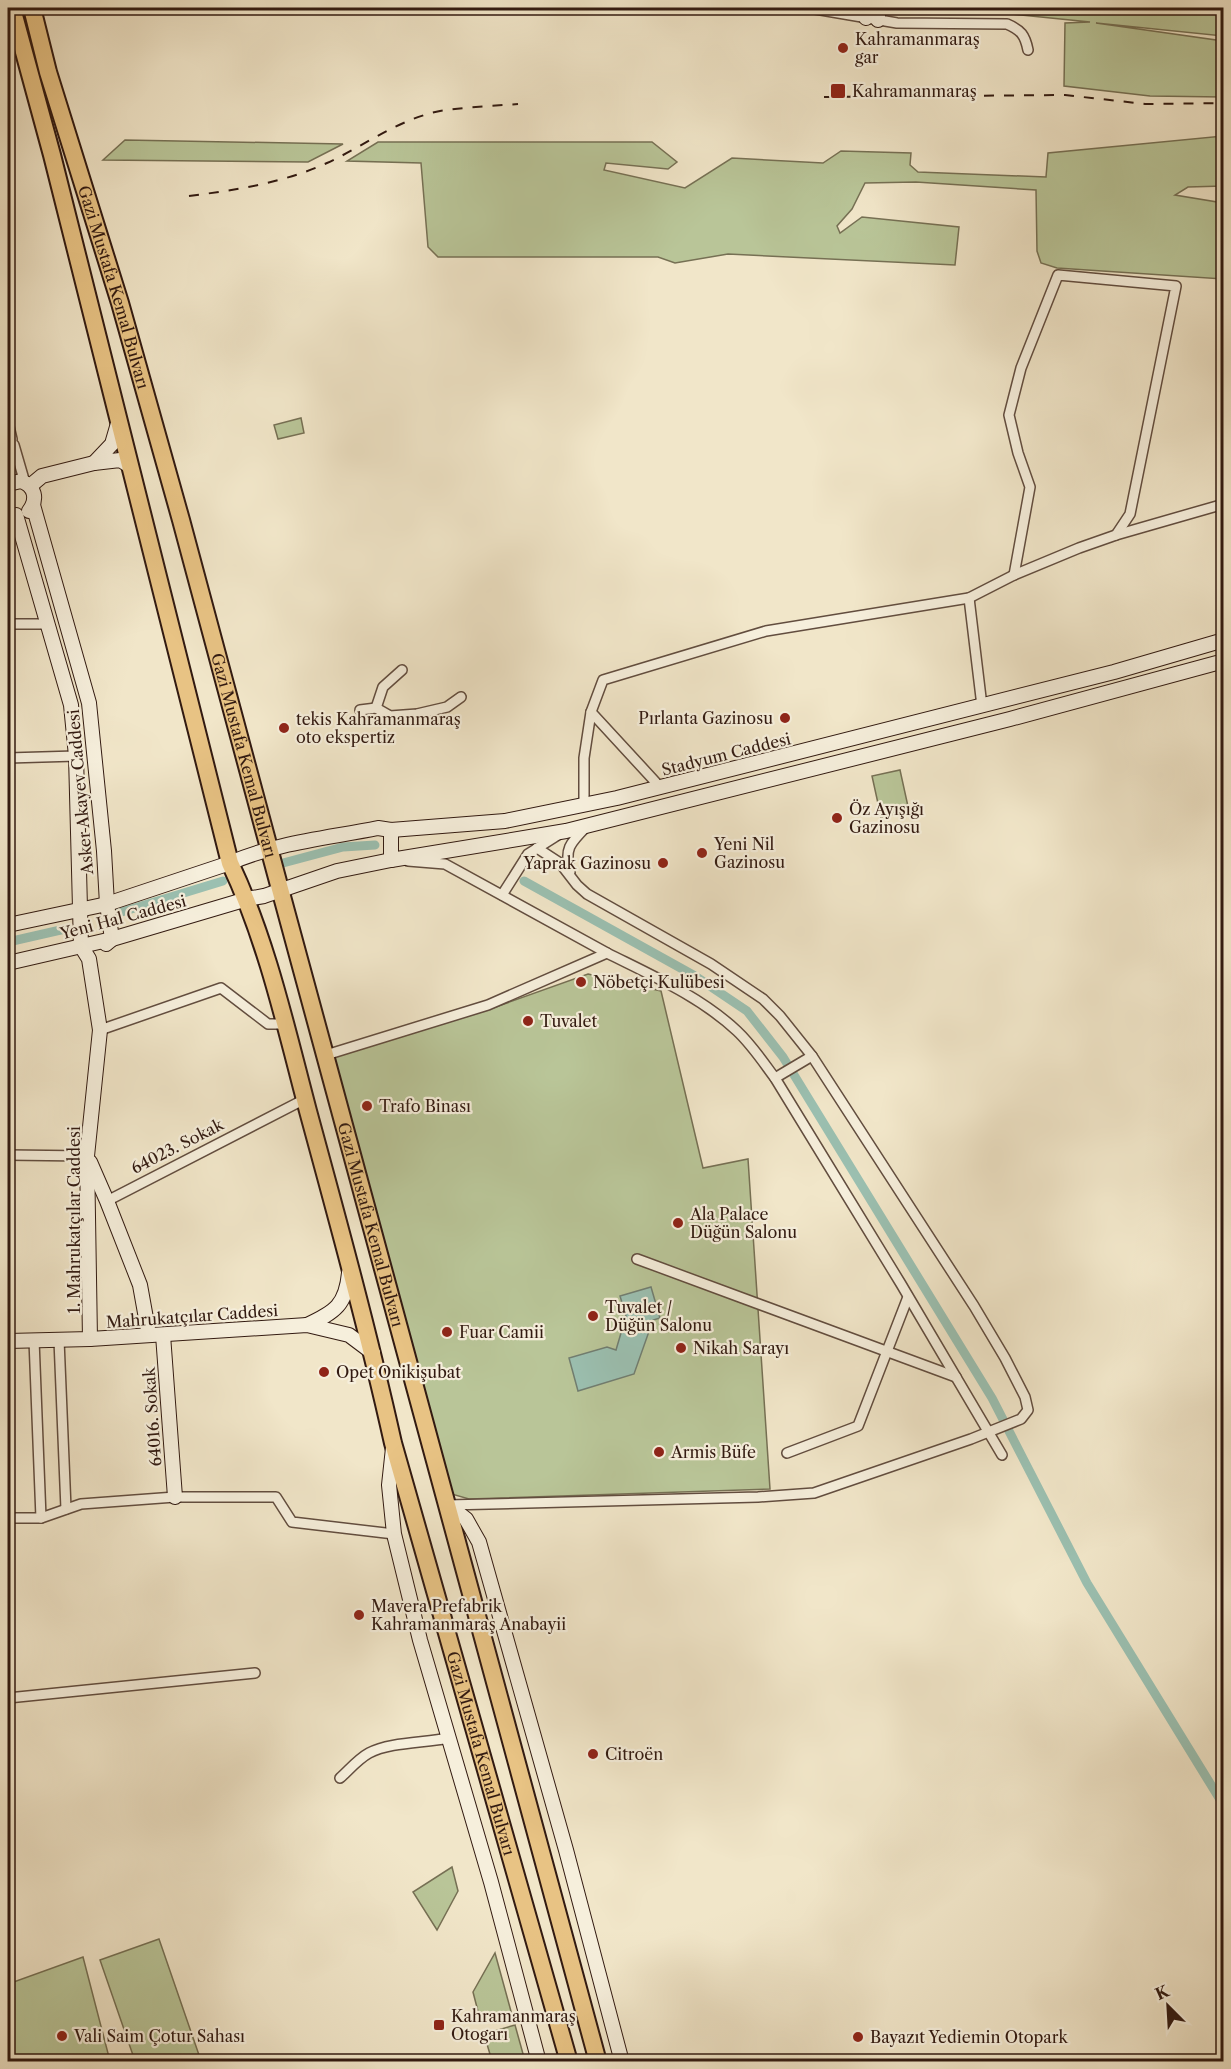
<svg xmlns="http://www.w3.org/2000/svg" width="1231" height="2069" viewBox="0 0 1231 2069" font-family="'Libre Caslon Text',serif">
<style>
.green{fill:#b9c598;stroke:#767054;stroke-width:1.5}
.water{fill:#9bc0b1;stroke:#717e71;stroke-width:1.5}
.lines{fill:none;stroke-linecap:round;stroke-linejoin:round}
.canal{stroke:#9bc0b1;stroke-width:9}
.street-casing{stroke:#624d3f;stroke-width:12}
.secondary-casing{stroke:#321a11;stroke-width:16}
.highway-casing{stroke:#321a11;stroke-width:20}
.street{stroke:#f6efdc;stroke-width:9}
.secondary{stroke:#f6efdc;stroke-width:14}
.highway{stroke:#e8c384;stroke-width:16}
.rail{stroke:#321a11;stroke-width:2;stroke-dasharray:10 10;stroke-linecap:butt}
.poi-dot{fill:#8f2418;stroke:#f6efdc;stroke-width:2}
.labels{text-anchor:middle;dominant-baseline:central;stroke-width:4.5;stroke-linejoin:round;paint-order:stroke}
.poi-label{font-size:16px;fill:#321a11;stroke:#f6efdc;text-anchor:start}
.street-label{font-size:16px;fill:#321a11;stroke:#f6efdc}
</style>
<rect width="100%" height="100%" fill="#f1e6c9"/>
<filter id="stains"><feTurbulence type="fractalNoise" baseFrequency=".00333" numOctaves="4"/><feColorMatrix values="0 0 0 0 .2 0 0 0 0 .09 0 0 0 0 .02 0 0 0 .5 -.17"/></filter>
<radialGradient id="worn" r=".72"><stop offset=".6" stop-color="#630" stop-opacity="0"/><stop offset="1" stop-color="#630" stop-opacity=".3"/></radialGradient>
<g class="green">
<polygon points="953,8 1223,8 1223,36 1096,23 1223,41 1223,97 1150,96 1064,86 1065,23 1090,22"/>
<polygon points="1223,136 1223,186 1188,187 1175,195 1223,203 1223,279 1057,268 1041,263 1037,251 1036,190 916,182 865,183 852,209 837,226 840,233 862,217 959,227 955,265 728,254 675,263 658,257 438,257 428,247 421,163 347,161 378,142 652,142 677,162 668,169 606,163 604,170 685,188 732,158 823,163 841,151 911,153 910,165 918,172 1046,177 1048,153"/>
<polygon points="125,140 343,144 308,162 103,160"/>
<polygon points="301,418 304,433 278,439 274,425"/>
<polygon points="900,770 909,811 881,817 872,776"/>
<polygon points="588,974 661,991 703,1168 748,1159 770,1489 469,1499 448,1493 326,1055 490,1009"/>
<polygon points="452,1867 458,1891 437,1930 413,1892"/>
<polygon points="159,1939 199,2055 182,2061 135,2061 100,1960"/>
<polygon points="495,1953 512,2015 481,2023 473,1992"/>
<polygon points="83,1957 110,2061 8,2061 8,1984"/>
<polygon points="515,2025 525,2061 492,2061 484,2034"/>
</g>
<polygon class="water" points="651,1287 660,1318 653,1320 634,1374 578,1391 569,1358 607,1347 616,1350 626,1316 620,1296"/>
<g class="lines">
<g class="canal">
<polyline points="283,863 343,847 375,845"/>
<polyline points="524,881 695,976 747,1011 783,1057 992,1398 1087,1583 1224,1806"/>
<polyline points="115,914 223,881"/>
<polyline points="8,942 65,929"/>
</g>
<g class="street-casing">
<g id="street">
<path d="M809,8L897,23L1007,24C1021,30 1025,35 1028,50"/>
<polyline points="8,422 12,439 8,477"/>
<polyline points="14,445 25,483"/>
<polyline points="1014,575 1030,487 1018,453 1009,415 1021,368 1058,275 1176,286 1130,514 1116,535"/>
<polyline points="969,598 982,706"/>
<polyline points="8,624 46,624"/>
<polyline points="376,708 383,687 402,670"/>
<polyline points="360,710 376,708 390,716 417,714 447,707 461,697"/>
<polyline points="591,712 661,788"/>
<polyline points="8,758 76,756"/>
<polyline points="584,806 584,758 591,712 603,680 766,631 969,598 1014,575 1079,548 1116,535 1224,504"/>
<polyline points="408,861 445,864 607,953"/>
<path d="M570,872C564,849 570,843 586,827"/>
<polyline points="502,895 528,854 558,835"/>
<polyline points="100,1030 221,988 268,1024 286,1024"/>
<path d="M326,1055L488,1005L607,953C651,975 701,997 737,1031C752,1045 763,1062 775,1078L901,1284L1002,1455"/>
<polyline points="775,1078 812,1056"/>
<polyline points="8,1155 87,1156"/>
<polyline points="107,1201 305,1099"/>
<polyline points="637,1259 956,1377"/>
<polyline points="34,1340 41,1518"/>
<polyline points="59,1340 66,1509"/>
<polyline points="787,1453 858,1426 908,1297"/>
<polyline points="448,1505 758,1497 814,1493 971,1439 1021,1419 1028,1410 1025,1397 1005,1358 974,1306 812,1056 780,1016 763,999 711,964 587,894 577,885 560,863 537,848"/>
<polyline points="8,1518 41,1518 81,1504 175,1497 276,1497 292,1522 394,1534"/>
<polyline points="8,1698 255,1673"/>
<path d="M340,1778C349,1770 358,1759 369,1753C390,1742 424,1743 449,1738"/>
</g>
</g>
<g class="secondary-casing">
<g id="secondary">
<polyline points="866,18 867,8"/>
<polyline points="878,20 878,8"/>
<polyline points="119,420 112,444 94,463 120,460 130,466"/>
<path d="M8,484L21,481C35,486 38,499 29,511"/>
<polyline points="30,486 42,476 94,463"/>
<polyline points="33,505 89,703 104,851 107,904 112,939 106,944"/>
<polyline points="16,515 71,705 76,756 81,946 89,959 100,1030 87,1156 90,1339"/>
<polyline points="391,860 391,830"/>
<path d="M8,925L107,904L230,863C275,843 329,838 378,828L391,830L505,821L617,798L1114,672L1224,640"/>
<polyline points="8,963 112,939 247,899 264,896 337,871 391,860 566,831 1010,719 1224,661"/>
<polyline points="90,1162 107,1201 140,1285 149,1335"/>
<path d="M307,1325C335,1312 346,1305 349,1273"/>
<polyline points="163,1335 175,1497"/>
<polyline points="8,1341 90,1339 307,1325 349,1335 373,1353"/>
<polyline points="393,1448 389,1485 394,1534 420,1640 491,1882 539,2062"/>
<polyline points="448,1505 466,1519 479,1542 566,1850 622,2062"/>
</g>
</g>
<g class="highway-casing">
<g id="highway">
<path id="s1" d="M12,8L52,155L230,863C267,941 286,1028 308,1111C338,1221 368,1331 393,1443L569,2062"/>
<path id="s2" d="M32,8L48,72L120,303L181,520L280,889L598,2062"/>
</g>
</g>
<use href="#street" class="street"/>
<use href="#secondary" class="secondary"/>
<use href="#highway" class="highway"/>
<g class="rail">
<polyline points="824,97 1065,95 1145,104 1224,103"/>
<path d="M189,196C236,190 283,183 327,163C364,146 399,119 440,111C465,107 492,106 518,104"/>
</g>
</g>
<g class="poi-dot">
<circle cx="843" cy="48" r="6"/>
<rect x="830" y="83" width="16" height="16" rx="3"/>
<circle cx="785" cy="718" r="6"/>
<circle cx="284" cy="728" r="6"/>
<circle cx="837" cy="818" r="6"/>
<circle cx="702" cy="853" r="6"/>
<circle cx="663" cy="863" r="6"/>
<circle cx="581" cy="982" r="6"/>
<circle cx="528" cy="1021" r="6"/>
<circle cx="367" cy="1106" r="6"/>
<circle cx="678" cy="1223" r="6"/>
<circle cx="593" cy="1316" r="6"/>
<circle cx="447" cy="1332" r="6"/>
<circle cx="681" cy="1348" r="6"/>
<circle cx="324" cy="1372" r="6"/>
<circle cx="659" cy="1452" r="6"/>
<circle cx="359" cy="1615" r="6"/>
<circle cx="593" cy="1754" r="6"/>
<rect x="433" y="2019" width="12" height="12" rx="3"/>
<circle cx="62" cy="2036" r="6"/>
<circle cx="858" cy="2037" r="6"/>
</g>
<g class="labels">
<g class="poi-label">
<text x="855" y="39">Kahramanmaraş<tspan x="855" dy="18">gar</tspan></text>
<text x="852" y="91">Kahramanmaraş</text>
<text x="773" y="718" text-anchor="end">Pırlanta Gazinosu</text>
<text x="296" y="719">tekis Kahramanmaraş<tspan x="296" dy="18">oto ekspertiz</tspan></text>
<text x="849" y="809">Öz Ayışığı<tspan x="849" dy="18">Gazinosu</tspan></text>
<text x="714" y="844">Yeni Nil<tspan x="714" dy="18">Gazinosu</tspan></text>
<text x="651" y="863" text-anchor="end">Yaprak Gazinosu</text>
<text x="593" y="982">Nöbetçi Kulübesi</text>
<text x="540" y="1021">Tuvalet</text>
<text x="379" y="1106">Trafo Binası</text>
<text x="690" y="1214">Ala Palace<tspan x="690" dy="18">Düğün Salonu</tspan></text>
<text x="605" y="1307">Tuvalet /<tspan x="605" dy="18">Düğün Salonu</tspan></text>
<text x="459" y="1332">Fuar Camii</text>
<text x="693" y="1348">Nikah Sarayı</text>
<text x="336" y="1372">Opet Onikişubat</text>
<text x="671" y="1452">Armis Büfe</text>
<text x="371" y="1606">Mavera Prefabrik<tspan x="371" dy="18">Kahramanmaraş Anabayii</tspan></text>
<text x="605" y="1754">Citroën</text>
<text x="451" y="2016">Kahramanmaraş<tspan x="451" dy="18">Otogarı</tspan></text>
<text x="74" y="2036">Vali Saim Çotur Sahası</text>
<text x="870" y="2037">Bayazıt Yediemin Otopark</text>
</g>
<g class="street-label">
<text stroke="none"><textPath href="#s2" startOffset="291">Gazi Mustafa Kemal Bulvarı</textPath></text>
<text transform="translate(726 754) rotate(-14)">Stadyum Caddesi</text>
<text stroke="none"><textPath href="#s2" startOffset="777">Gazi Mustafa Kemal Bulvarı</textPath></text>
<text transform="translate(80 792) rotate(-95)">Asker Akayev Caddesi</text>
<text transform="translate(123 917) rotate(-15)">Yeni Hal Caddesi</text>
<text transform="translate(177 1146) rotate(-27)">64023. Sokak</text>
<text transform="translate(74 1220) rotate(-90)">1. Mahrukatçılar Caddesi</text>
<text stroke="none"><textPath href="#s2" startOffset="1263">Gazi Mustafa Kemal Bulvarı</textPath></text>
<text transform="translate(192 1316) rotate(-4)">Mahrukatçılar Caddesi</text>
<text transform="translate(152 1417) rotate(-94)">64016. Sokak</text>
<text stroke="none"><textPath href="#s1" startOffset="1808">Gazi Mustafa Kemal Bulvarı</textPath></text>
</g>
</g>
<rect width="1231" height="2069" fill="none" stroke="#f1e6c9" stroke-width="30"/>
<rect x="9" y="9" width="1213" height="2051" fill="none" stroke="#321a11" stroke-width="3"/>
<rect x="15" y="15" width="1201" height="2039" fill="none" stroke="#321a11" stroke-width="1.5"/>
<g transform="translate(1168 2006) rotate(336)" stroke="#f6efdc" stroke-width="4.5" paint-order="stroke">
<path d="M0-4.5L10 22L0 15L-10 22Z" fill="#321a11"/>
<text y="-9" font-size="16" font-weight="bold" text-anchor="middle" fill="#321a11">K</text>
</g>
<rect width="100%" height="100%" filter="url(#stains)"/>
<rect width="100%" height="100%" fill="url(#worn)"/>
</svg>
